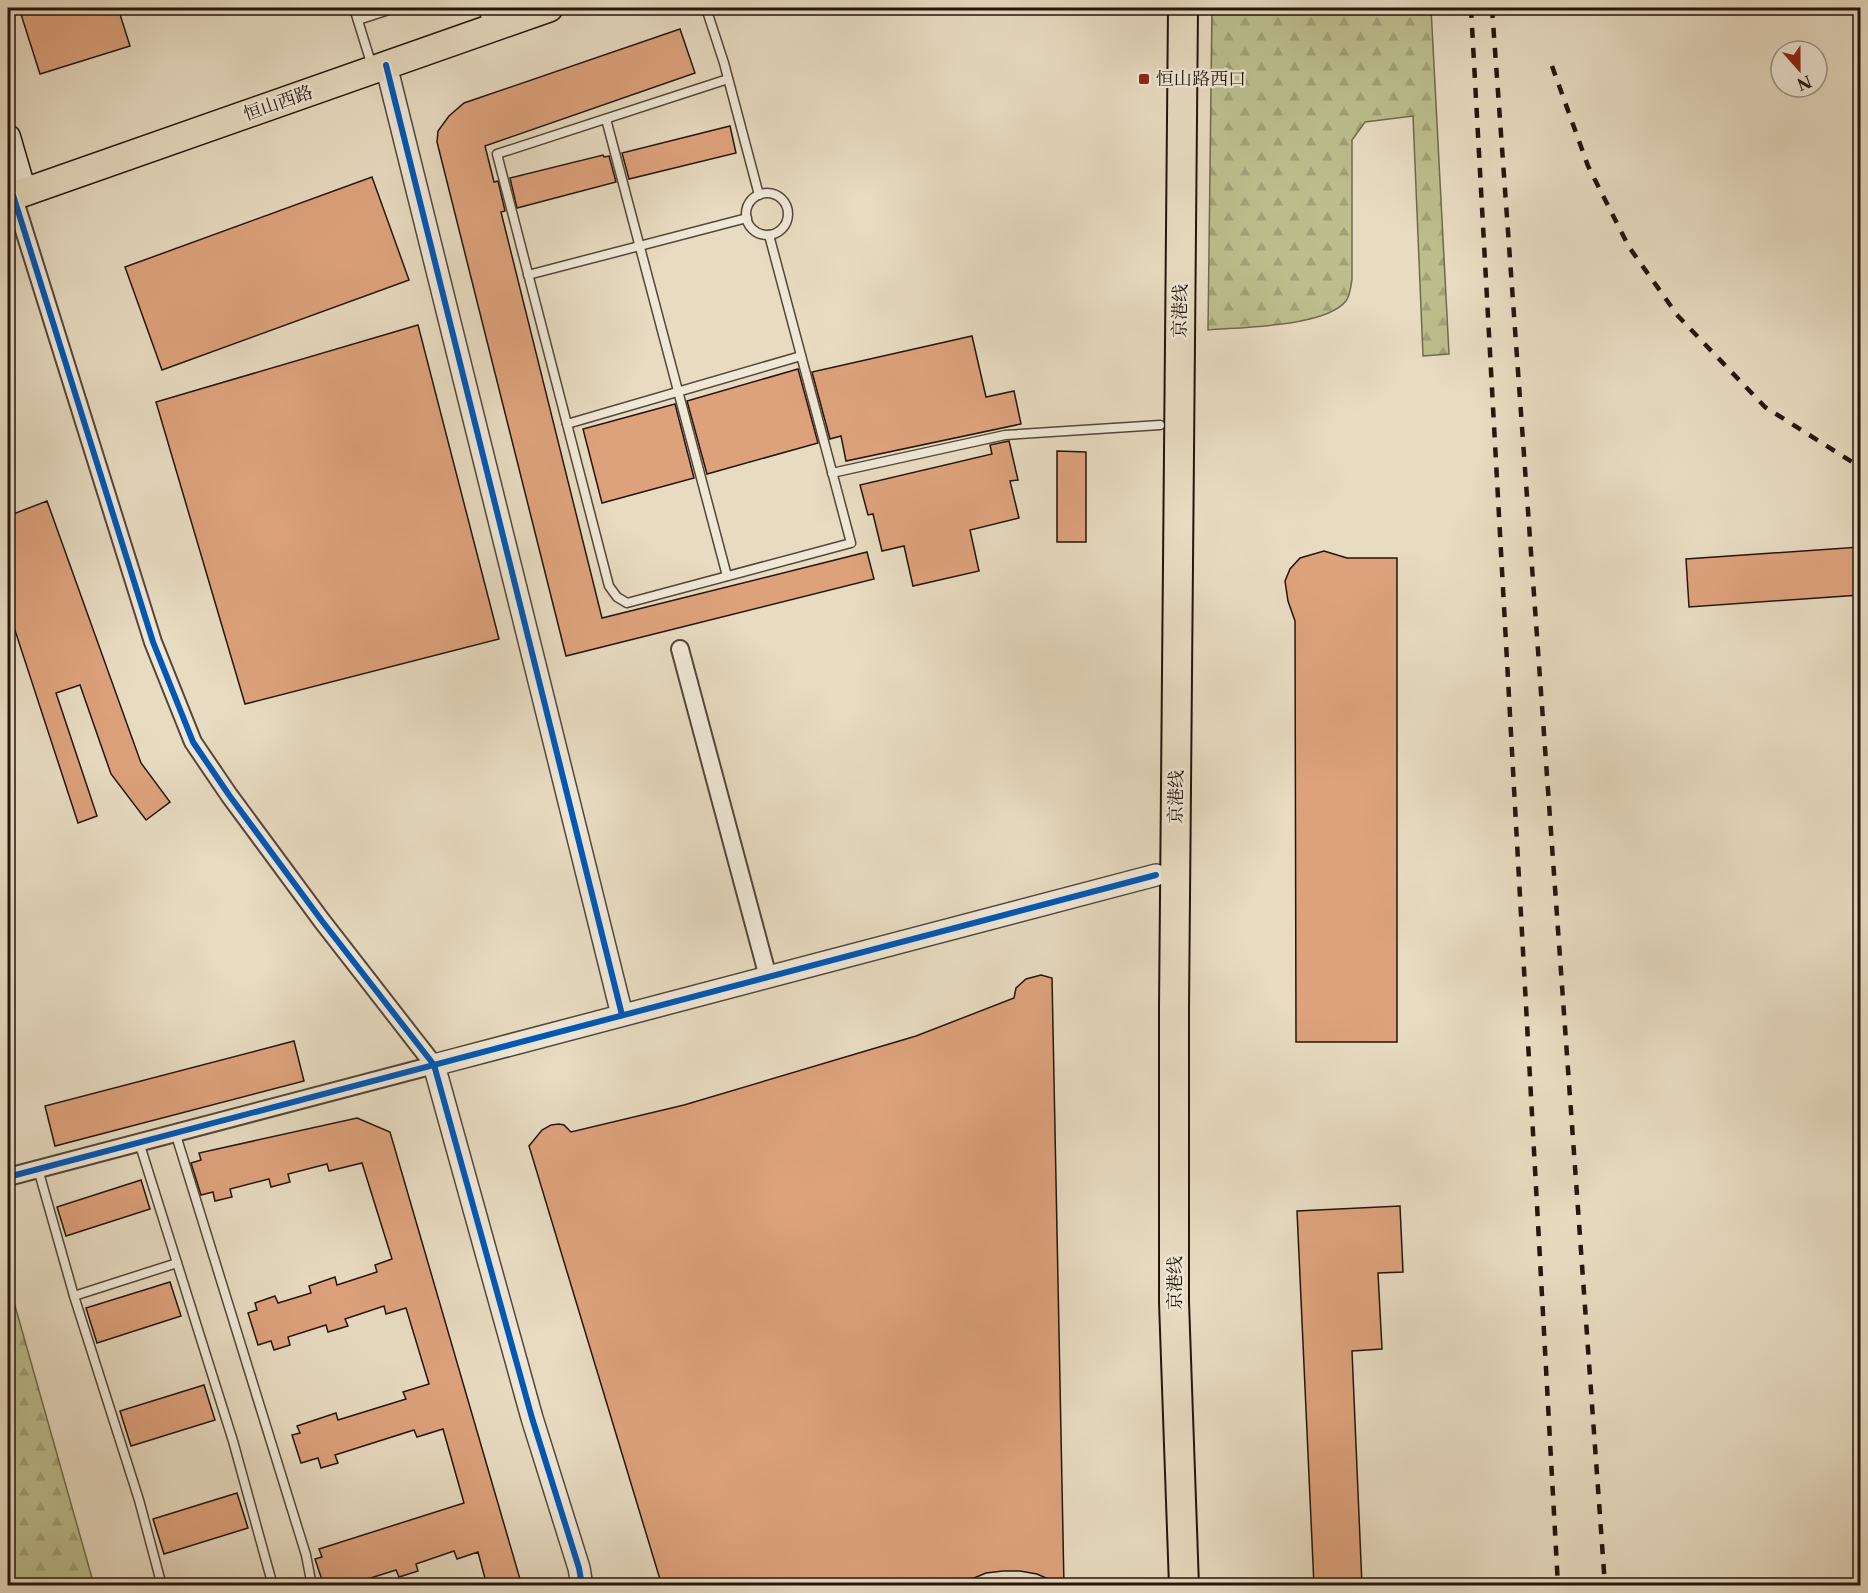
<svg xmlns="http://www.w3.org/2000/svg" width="1868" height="1593" viewBox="0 0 1868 1593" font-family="'Libre Caslon Text','Noto Serif SC',serif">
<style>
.forest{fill:url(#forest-firs);stroke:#706a4c;stroke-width:1.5}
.building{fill:#dda27c;stroke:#24150c;stroke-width:1.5}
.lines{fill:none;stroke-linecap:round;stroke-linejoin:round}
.service-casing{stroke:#554639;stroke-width:11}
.minor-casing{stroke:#554639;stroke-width:20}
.tertiary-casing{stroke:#554639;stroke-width:24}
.secondary-casing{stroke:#24150c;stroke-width:27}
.primary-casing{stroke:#24150c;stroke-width:30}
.trunk-casing{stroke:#24150c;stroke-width:32}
.service{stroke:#efe8d7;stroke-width:8}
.minor{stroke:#efe8d7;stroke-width:16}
.tertiary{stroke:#efe8d7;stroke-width:21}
.secondary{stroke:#efe8d7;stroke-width:24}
.primary{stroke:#e7dbc1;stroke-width:27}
.trunk{stroke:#e7dbc1;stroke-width:28}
.rail{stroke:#24150c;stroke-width:4.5;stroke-dasharray:10 10;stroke-linecap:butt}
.cycleway-casing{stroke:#efe8d7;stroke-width:10}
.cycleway{stroke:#0057b8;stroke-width:6}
.poi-dot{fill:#8f2418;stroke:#efe8d7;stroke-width:2}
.labels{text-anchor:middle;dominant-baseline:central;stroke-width:5;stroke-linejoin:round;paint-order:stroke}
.poi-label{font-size:18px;fill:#24150c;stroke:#efe8d7;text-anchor:start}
.street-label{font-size:18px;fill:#24150c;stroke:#efe8d7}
</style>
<defs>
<pattern id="forest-firs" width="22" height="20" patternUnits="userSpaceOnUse" patternTransform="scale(1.5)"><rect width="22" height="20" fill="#bdbe8d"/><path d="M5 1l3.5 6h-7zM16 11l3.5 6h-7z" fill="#a2a278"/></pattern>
</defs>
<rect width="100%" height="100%" fill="#e7dbc1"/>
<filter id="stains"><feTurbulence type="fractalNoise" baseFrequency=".00333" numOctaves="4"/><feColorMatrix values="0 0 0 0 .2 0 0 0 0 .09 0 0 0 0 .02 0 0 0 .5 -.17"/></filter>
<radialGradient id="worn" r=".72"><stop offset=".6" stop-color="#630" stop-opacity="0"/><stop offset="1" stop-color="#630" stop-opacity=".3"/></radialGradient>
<g class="forest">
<path d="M1212,8H1431L1449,354L1423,356L1413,116L1365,122L1352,140V279C1351,286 1350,296 1346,301C1325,327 1241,327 1208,330Z"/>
<polygon points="8,1281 94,1585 8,1585"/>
</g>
<g class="building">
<polygon points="19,8 118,8 130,46 40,74"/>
<polygon points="680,29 695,73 485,146 494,182 498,181 505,211 501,212 602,618 867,552 874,579 566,656 437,142 438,131 449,116 464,103"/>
<polygon points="730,126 736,153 629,179 622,153"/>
<polygon points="603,155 604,157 609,156 616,182 517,208 510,178"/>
<polygon points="372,177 409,280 162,370 125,267"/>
<polygon points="418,325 499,639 245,704 156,402"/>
<polygon points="972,336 986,397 1014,391 1021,424 846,461 841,436 830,439 812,372"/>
<polygon points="798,369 818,443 707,474 687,401"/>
<polygon points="675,404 694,478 602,503 583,429"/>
<polygon points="1009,441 1018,480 1010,481 1019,518 970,530 979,571 913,586 904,546 882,551 873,514 868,515 860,485 992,454 990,445"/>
<polygon points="1057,451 1086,452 1086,542 1057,542"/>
<polygon points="47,501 141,763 170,802 146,820 111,774 80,685 56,693 97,816 78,823 8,609 8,516"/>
<polygon points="1860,547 1860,595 1689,607 1686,559"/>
<polygon points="1324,551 1347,558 1397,558 1397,1042 1296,1042 1295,621 1288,601 1285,581 1290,569 1300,558"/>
<polygon points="1041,975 1052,978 1064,1586 1037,1574 1020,1571 1003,1571 986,1573 955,1586 662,1586 529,1146 542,1130 551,1125 559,1124 564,1125 571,1132 684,1105 916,1036 1014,998 1016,988 1026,979"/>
<polygon points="294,1041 304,1081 55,1146 45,1106"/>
<polygon points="357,1118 390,1132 522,1586 487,1586 478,1552 457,1559 454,1551 416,1564 418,1571 399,1577 396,1570 358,1582 359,1586 324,1586 315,1559 322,1557 319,1549 464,1503 443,1429 417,1437 414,1430 335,1455 338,1463 321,1468 318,1458 301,1463 292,1435 300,1433 297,1426 336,1413 338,1420 406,1399 403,1392 429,1384 406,1308 386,1314 384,1306 345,1319 348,1326 328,1332 326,1325 288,1337 290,1345 274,1350 271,1341 258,1345 248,1313 257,1310 255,1303 275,1296 278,1303 311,1293 309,1286 335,1277 337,1285 377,1272 375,1265 392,1259 362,1163 329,1171 327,1164 288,1174 290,1182 271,1187 269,1179 230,1189 232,1197 215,1201 213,1192 201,1195 191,1163 201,1160 199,1153"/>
<polygon points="141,1180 150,1209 66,1236 57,1207"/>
<polygon points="1400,1206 1403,1272 1378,1273 1382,1349 1352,1351 1362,1586 1314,1586 1297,1211"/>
<polygon points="170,1282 181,1316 97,1343 86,1308"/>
<polygon points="204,1385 215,1420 131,1446 120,1411"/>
<polygon points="237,1493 248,1528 164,1554 153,1519"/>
</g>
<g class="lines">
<g class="service-casing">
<g id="service">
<polyline points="354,8 372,66"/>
<polyline points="483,8 488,25"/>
<polyline points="706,8 724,63 759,195"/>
<polyline points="358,20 395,8"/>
<polyline points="728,79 497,154 609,586 617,597 627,603 851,543 769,235"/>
<polyline points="606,119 727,576"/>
<circle cx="767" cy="214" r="21"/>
<polyline points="528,275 747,218"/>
<polyline points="567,424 801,356"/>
<polyline points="832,473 1005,435 1160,425"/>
<polyline points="175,1132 306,1555 312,1586"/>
<polyline points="139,1142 233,1441 273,1586"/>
<polyline points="38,1169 74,1296 139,1500 162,1586"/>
<polyline points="74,1296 177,1263"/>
</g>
</g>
<g class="minor-casing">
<g id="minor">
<polyline points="680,649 768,977"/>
<polyline points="8,1177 434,1065 322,921 229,795 193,742 153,642 13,195"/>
</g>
</g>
<g class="tertiary-casing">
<g id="tertiary">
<polyline points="386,65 622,1015"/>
<polyline points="582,1586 579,1568 532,1418 434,1065 1156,875"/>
</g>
</g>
<g class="secondary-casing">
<polyline id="secondary" points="8,137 24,192"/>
</g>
<g class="primary-casing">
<polyline id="primary" points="8,198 549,8"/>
</g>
<g class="trunk-casing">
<polyline id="trunk" points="1183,8 1174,1008 1174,1302 1184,1586"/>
</g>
<use href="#service" class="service"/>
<use href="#minor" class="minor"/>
<use href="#tertiary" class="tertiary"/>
<use href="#secondary" class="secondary"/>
<use href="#primary" class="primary"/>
<use href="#trunk" class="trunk"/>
<g class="rail">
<polyline points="1471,8 1558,1586"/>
<polyline points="1492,8 1605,1586"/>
<polyline points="1552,66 1588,166 1629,247 1678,316 1765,407 1860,467"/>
</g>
<g class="cycleway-casing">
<g id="cycleway">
<polyline points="386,65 622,1015"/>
<polyline points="13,195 153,642 193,742 229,795 322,921 434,1065 532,1418 579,1568 582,1586"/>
<polyline points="8,1177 1156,875"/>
</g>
</g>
<use href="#cycleway" class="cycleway"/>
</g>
<rect class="poi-dot" x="1138" y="73" width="12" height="12" rx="3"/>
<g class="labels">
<g class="poi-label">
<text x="1156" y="79">恒山路西口</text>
</g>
<g class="street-label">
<text transform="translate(278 103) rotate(-19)">恒山西路</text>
<text transform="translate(1180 311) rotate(-89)">京港线</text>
<text transform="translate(1176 797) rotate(-89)">京港线</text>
<text transform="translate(1175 1283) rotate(-90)">京港线</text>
</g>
</g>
<rect width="1868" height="1593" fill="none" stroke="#e7dbc1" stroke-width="30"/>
<rect x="9" y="9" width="1850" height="1575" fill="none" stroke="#24150c" stroke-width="3"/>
<rect x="15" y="15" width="1838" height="1563" fill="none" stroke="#24150c" stroke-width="1.5"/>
<g transform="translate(1799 69) rotate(159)"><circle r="28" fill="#efe8d7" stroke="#9e9486" stroke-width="1.5"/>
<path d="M0-4.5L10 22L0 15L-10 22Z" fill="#8f2418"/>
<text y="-9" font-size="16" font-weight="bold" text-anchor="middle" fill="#24150c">N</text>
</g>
<rect width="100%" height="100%" filter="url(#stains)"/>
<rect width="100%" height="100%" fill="url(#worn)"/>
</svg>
